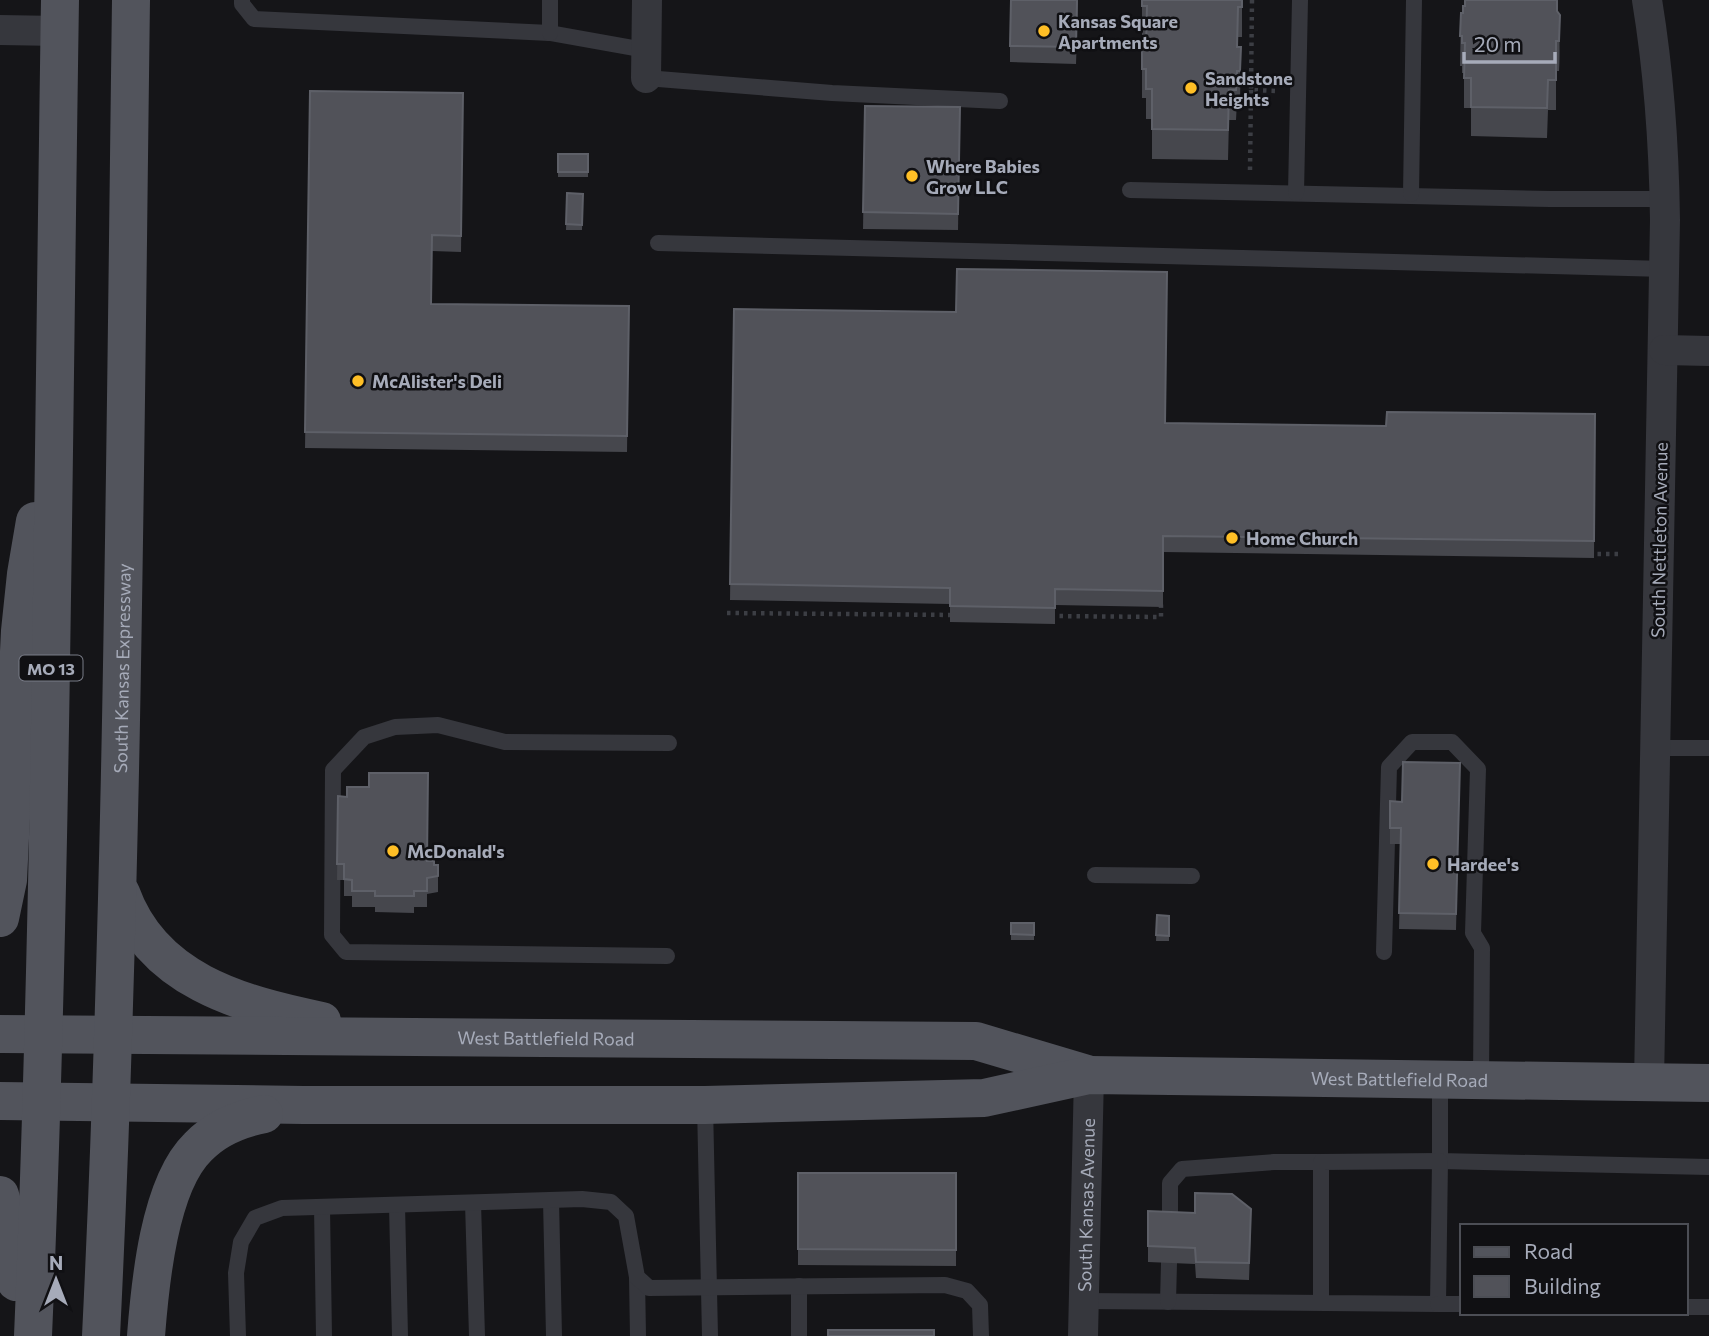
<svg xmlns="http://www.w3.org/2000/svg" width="1709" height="1336" viewBox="0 0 1709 1336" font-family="Commissioner,sans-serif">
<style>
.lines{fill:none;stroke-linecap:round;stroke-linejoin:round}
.path{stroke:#3c3e44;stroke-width:4.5;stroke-dasharray:3.5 5;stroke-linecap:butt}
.lane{stroke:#36373d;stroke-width:16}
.street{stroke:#36373d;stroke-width:30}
.primary{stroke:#52545c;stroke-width:38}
.wall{fill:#46474d}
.shaded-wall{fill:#2e2f33}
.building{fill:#515259;stroke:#5e6068;stroke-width:2}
.poi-dot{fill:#ffbf26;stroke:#101013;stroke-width:2.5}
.labels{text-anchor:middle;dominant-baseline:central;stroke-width:5;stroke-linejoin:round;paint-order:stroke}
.shield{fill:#101013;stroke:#797c87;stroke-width:2}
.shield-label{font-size:16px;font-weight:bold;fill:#a6abb9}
.poi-label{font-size:18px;font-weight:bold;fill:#a6abb9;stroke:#101013;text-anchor:start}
.street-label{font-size:18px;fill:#a6abb9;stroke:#101013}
</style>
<rect width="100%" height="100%" fill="#151518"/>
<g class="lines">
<g class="path">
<polyline points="1252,0 1251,90 1276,91"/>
<polyline points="1250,170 1251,90"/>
<polyline points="1589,554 1619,554"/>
<polyline points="727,613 955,615"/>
<polyline points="1051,616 1161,617 1161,601"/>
</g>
<g class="lane">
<polyline points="242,0 242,4 254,19 550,33 645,50"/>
<polyline points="550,33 550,0"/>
<polyline points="646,78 832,93 1000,101"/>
<polyline points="1130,190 1550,199 1665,199"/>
<polyline points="1296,193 1300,0"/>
<polyline points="1411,194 1414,0"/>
<polyline points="658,243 1665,269"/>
<polyline points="1655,748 1709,748"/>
<polyline points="1095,875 1192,876"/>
<polyline points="1384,952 1389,767 1412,742 1452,742 1478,769 1473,933 1482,948 1481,1080"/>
<polyline points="667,956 346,952 332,935 333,770 364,737 395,727 438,725 505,742 669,743"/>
<polyline points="1440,1079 1440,1161 1709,1167"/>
<polyline points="705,1105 710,1336"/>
<polyline points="551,1200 554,1336"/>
<polyline points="473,1203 477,1336"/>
<polyline points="397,1205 400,1336"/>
<polyline points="322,1207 324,1336"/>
<polyline points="1170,1228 1170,1183 1182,1169 1274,1162 1321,1162"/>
<polyline points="637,1277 638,1336"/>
<polyline points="799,1286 799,1336"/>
<polyline points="1083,1301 1438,1304 1440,1161 1321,1162 1321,1303"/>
<polyline points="1168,1302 1169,1263"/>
<polyline points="1438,1304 1462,1304"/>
<polyline points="1686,1307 1709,1307"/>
<polyline points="238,1336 236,1273 241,1242 255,1218 282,1208 582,1199 611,1202 626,1216 637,1277 649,1288 945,1285 967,1291 980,1305 981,1336"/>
</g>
<g class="street">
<path d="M1647,0C1659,73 1664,146 1665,220L1649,1082"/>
<polyline points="0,30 59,31"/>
<polyline points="646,78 647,0"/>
<polyline points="1664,350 1709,351"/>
<path id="s1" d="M1083,1336L1089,1075"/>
</g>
<g class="primary">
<path d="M121,893C152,980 239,1004 322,1021"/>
<polyline points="0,918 8,880 20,631 26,574 35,521"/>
<path id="s2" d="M0,1034L976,1041L1087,1074"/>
<path id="s3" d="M0,1101L304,1105H705L984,1098L1089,1075L1709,1083"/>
<polyline points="0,1195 12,1239 16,1282"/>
<path d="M33,1336C52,891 53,445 60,0"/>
<path id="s4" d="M101,1336C123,891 125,445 131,0"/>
<path d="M146,1336C150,1284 159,1185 198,1147C216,1128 239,1119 264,1114"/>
</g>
</g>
<g class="wall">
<polygon points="1078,0 1076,64 1010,62 1010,46"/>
<polygon points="1142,0 1242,0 1242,37 1238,37 1238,47 1241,47 1240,101 1237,101 1236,120 1229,120 1228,160 1152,159 1152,119 1146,119 1146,98 1142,98 1142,46 1146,46 1146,35 1142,35"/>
<polygon points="1465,6 1557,11 1560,45 1559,71 1556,71 1556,110 1548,110 1547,138 1471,136 1471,108 1464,108 1464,73 1462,73 1462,66 1460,66 1461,13 1463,13"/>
<polygon points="310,91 463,93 461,252 432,251 431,304 629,306 627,452 305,448"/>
<polygon points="865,106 960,107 958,230 863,229"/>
<rect x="558" y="154" width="30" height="23"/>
<polygon points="567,193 583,194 582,230 566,230"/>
<polygon points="734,309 1165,423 1386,426 1595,414 1594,558 1163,552 1163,607 1055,605 1055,624 950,622 950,604 730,600"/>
<polygon points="1460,763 1456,930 1399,929 1401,844 1390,844 1390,801 1402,802"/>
<polygon points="338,796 427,861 434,865 438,865 438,892 427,894 427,907 414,907 414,913 375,912 375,907 352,907 352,896 344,896 344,880 337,880"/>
<polygon points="1157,915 1169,916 1169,941 1156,941"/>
<rect x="1011" y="923" width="23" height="17"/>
<polygon points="798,1173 956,1173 956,1266 798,1265"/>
<polygon points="1148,1211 1251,1226 1249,1280 1196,1278 1195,1264 1148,1262"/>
</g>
<polygon class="shaded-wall" points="1560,15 1560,45 1559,71 1559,41"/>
<g class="building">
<polygon points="1011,0 1077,0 1076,47 1010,46"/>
<polygon points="1142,0 1242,0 1242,7 1238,7 1237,47 1241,47 1240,71 1237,71 1236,90 1229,90 1228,130 1152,129 1152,89 1146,89 1146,69 1142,69 1142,46 1146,46 1147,6 1142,6"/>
<polygon points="1465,0 1557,0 1557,11 1560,15 1559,41 1556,41 1556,80 1548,80 1547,108 1471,107 1471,78 1464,78 1465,43 1462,43 1462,36 1460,36 1461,13 1463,13 1463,6 1465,6"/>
<polygon points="310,91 463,93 461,236 432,235 431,304 629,306 627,436 305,432"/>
<polygon points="865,106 960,107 958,214 863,212"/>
<rect x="558" y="154" width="30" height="18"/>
<polygon points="567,193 583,194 582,225 566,224"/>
<polygon points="957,269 1167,272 1165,423 1386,426 1387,412 1595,414 1594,541 1163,536 1163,591 1055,589 1055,608 950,606 950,588 730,584 734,309 956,312"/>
<polygon points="1403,762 1460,763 1456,914 1399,913 1401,828 1390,828 1390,801 1402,802"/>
<polygon points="369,773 428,773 427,861 434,861 434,865 438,865 438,876 427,878 427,891 414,891 414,896 375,896 375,891 352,891 352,880 344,879 344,864 337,864 338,796 347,797 347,787 369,787"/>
<polygon points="1157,915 1169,916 1169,936 1156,935"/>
<polygon points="1011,923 1034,923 1034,935 1011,934"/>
<polygon points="798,1173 956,1173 956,1250 798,1249"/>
<polygon points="1195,1193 1232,1194 1251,1209 1249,1263 1196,1262 1195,1248 1148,1246 1148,1211 1195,1213"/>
<rect x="828" y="1330" width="106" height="6"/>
</g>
<g class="poi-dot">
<circle cx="1044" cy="31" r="7"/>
<circle cx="1191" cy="88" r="7"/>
<circle cx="912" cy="176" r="7"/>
<circle cx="358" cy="381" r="7"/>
<circle cx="1232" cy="538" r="7"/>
<circle cx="393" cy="851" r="7"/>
<circle cx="1433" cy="864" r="7"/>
</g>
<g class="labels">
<rect class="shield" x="19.5" y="655.5" width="63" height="25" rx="5"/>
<g class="shield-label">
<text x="51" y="668">MO 13</text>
</g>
<g class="poi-label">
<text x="1058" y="21">Kansas Square<tspan x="1058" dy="21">Apartments</tspan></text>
<text x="1205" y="78">Sandstone<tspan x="1205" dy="21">Heights</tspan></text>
<text x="926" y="166">Where Babies<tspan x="926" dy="21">Grow LLC</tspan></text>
<text x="372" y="381">McAlister's Deli</text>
<text x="1246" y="538">Home Church</text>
<text x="407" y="851">McDonald's</text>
<text x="1447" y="864">Hardee's</text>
</g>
<g class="street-label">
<text transform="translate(1659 540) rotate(-89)">South Nettleton Avenue</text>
<text stroke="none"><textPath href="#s4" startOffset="668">South Kansas Expressway</textPath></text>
<text stroke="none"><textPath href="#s2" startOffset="546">West Battlefield Road</textPath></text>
<text stroke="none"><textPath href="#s3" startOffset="1402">West Battlefield Road</textPath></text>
<text stroke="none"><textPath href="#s1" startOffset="131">South Kansas Avenue</textPath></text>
</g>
</g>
<rect x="1460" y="1224" width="228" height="91" fill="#101013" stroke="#4c4e55" stroke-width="2"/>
<rect x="1474" y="1247" width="35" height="10" fill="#52545c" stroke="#4c4e55" stroke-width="2"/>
<text x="1524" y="1259" font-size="21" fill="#a6abb9">Road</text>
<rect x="1474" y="1276" width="35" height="21" fill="#515259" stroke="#4c4e55" stroke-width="2"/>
<text x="1524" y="1294" font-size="21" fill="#a6abb9">Building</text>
<g transform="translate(56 1280)" stroke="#101013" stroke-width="5" paint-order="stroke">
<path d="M0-5L12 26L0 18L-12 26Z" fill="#a6abb9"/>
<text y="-10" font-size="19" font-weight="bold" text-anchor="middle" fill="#a6abb9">N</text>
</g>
<path d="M1464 52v10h91v-10" fill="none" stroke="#a6abb9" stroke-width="3.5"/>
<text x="1474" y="52" font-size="21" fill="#a6abb9" stroke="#101013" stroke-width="5" paint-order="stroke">20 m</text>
</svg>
